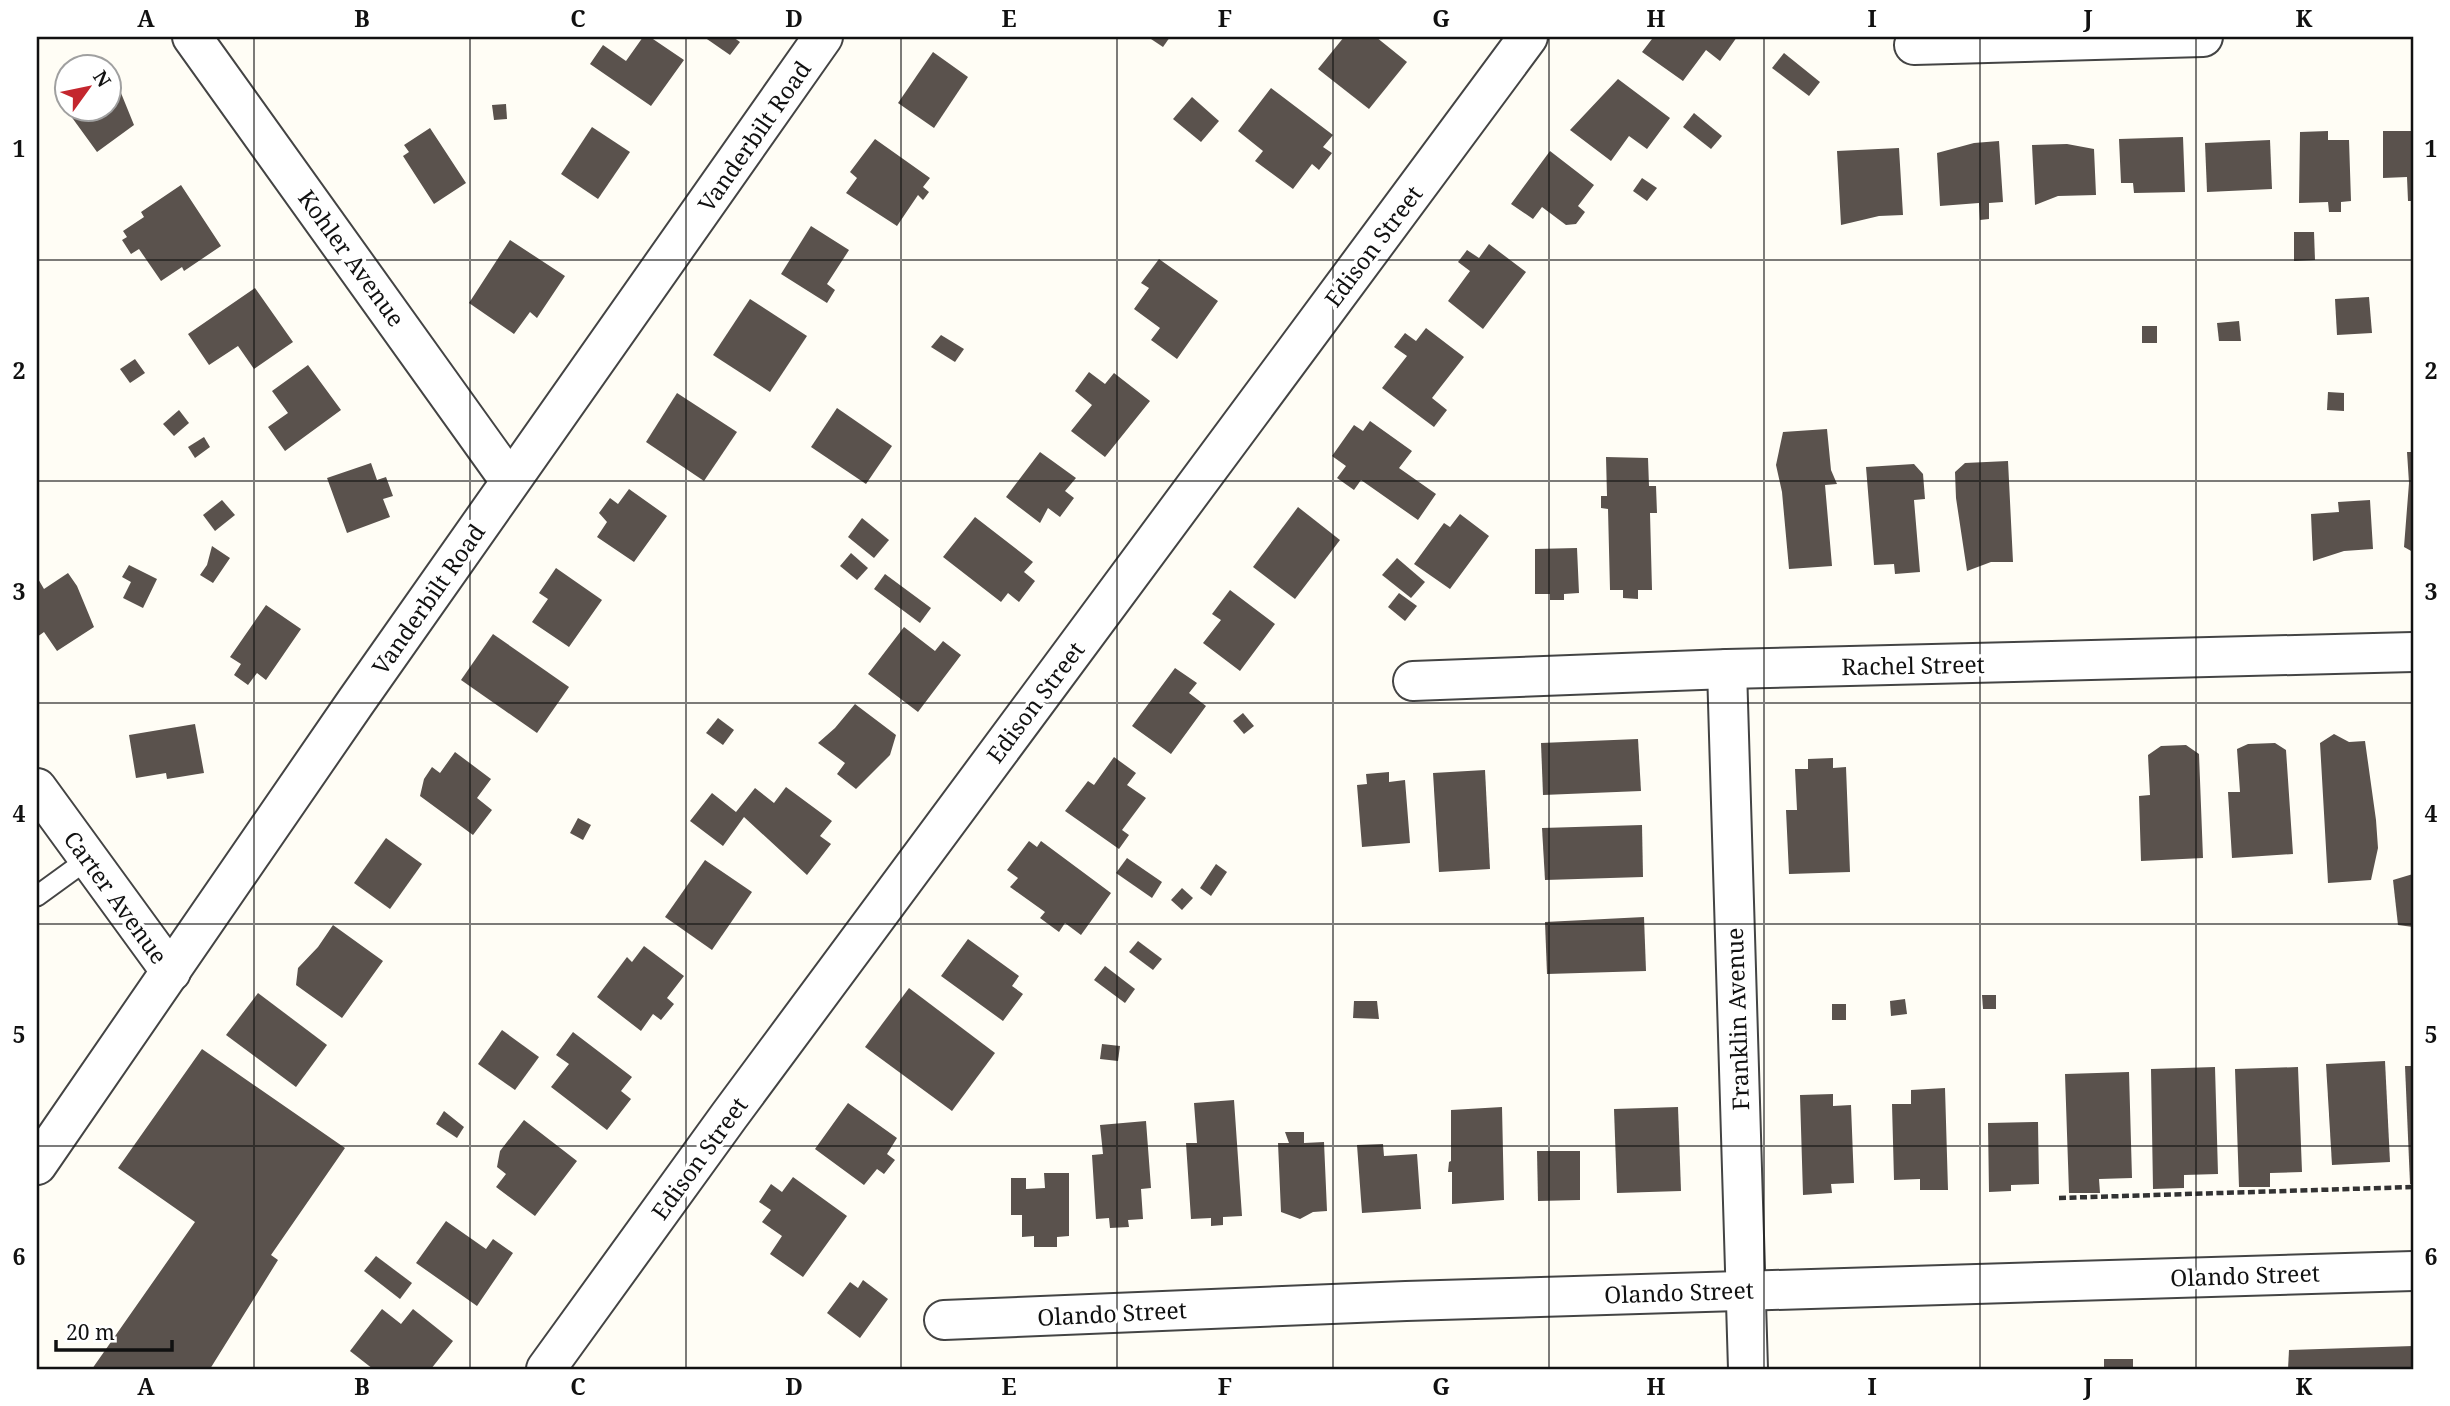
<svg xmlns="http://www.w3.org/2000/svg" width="2450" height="1406" viewBox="0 0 2450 1406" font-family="'Noto Serif',serif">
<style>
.building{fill:#5a524d}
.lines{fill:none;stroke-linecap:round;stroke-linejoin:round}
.service-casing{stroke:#444;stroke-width:23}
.minor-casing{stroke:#444;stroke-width:42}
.path{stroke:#333;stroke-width:4.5;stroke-dasharray:7 3.5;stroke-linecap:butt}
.service{stroke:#fff;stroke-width:19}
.minor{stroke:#fff;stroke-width:38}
.grid{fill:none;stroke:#111;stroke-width:2;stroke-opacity:0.55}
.labels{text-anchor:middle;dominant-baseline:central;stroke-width:7;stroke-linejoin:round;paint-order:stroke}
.street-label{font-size:23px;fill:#111;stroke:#fff}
.neatline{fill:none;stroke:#111;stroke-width:2.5}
.grid-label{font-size:23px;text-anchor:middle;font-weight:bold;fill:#111}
</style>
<rect width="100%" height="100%" fill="#fffdf5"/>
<g class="building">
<polygon points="643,37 650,37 684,60 651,106 590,64 603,45 626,61"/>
<polygon points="704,37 733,37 740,42 730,55"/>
<polygon points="1148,37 1170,37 1163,47"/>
<polygon points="1344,37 1376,37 1407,62 1369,109 1318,69"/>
<polygon points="1648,37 1737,37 1720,61 1706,50 1683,81 1642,52 1652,39"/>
<polygon points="933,52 968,77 934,128 898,103"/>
<polygon points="1784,53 1820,82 1809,96 1772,68"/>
<polygon points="108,74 121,93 134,125 97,152 60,101 66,97 66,108 108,108"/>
<polygon points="1618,79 1670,118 1647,149 1629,136 1611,161 1570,130"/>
<polygon points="1271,88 1333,135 1323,147 1332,153 1319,170 1312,164 1293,189 1255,161 1263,151 1238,131"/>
<polygon points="1192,97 1219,121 1201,142 1173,119"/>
<polygon points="506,104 507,119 494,120 492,105"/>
<polygon points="1694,113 1722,136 1711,149 1683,127"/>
<polygon points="592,127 630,152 598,199 561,174"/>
<polygon points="430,128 466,183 434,204 403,156 409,152 404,145"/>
<polygon points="2328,131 2328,140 2349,140 2351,201 2341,202 2341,212 2329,212 2328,202 2299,203 2300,132"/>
<polygon points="2383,131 2413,131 2413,201 2408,201 2407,177 2383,178"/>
<polygon points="2183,137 2185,192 2134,193 2133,183 2121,183 2119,139"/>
<polygon points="875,139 930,178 923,187 929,192 923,200 918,195 897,226 846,193 857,178 850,172"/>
<polygon points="2270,140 2272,189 2207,192 2205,143"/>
<polygon points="1999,141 2003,202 1989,203 1989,219 1980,220 1979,203 1940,206 1937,153 1974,143"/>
<polygon points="2067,144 2094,149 2096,195 2058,196 2035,205 2032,145"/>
<polygon points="1899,148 1903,215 1879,216 1841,225 1837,151"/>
<polygon points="1550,151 1594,185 1578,206 1585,212 1576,224 1566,225 1542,207 1533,219 1511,204"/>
<polygon points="1642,178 1657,188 1647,201 1633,191"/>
<polygon points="181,185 221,246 184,271 182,267 161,281 139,249 131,254 122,240 127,237 123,231 144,217 141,212"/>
<polygon points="811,226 849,250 827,284 835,290 827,303 781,274"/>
<polygon points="2294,232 2314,232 2315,260 2294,261"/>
<polygon points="510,240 565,276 537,318 530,312 514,334 469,303"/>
<polygon points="1489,244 1526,272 1483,329 1448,301 1470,271 1458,262 1467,250 1479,258"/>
<polygon points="1159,259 1218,301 1177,359 1151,340 1160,328 1134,309 1149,288 1141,283"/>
<polygon points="255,288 293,342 254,369 238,346 209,365 188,334"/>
<polygon points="2369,297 2372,333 2337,335 2335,299"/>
<polygon points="750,299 807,336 770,392 713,355"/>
<polygon points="2239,321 2241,341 2219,341 2217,323"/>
<rect x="2142" y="326" width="15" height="17"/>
<polygon points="1426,328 1464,357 1432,398 1447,410 1434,427 1382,388 1407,356 1394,347 1405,333 1416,341"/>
<polygon points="941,335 964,349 955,362 931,347"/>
<polygon points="135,359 145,373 130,383 120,369"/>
<polygon points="308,365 341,410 285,451 268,427 288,413 272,391"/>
<polygon points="1089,372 1105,384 1114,373 1150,401 1105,457 1071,431 1092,405 1075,391"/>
<polygon points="2328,392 2344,393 2344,411 2327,410"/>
<polygon points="677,393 737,432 704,481 646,442"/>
<polygon points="837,408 892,446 866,484 811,447"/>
<polygon points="179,410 189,423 174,436 163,424"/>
<polygon points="1370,421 1412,451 1399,468 1436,494 1418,520 1361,480 1354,490 1337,478 1346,466 1332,456 1354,425 1363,431"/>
<polygon points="1827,429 1831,470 1837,484 1825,485 1832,566 1789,569 1782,492 1776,465 1783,432"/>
<polygon points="204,437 210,447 195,458 188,447"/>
<polygon points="1040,452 1076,478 1065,491 1074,498 1060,517 1048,508 1040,523 1006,497"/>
<polygon points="2407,452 2413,452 2413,552 2404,547 2409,483"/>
<polygon points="1606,457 1648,458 1649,486 1656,486 1657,513 1650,513 1652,590 1638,590 1638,599 1623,598 1623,590 1610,590 1608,509 1601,508 1601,496 1607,496"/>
<polygon points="2008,461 2013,562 1991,562 1967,571 1956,498 1955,472 1965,463"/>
<polygon points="371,463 377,480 386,477 393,496 383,499 390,517 347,533 327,478"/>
<polygon points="1914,464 1923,474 1925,499 1914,500 1920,572 1895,574 1894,564 1874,565 1866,467"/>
<polygon points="629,489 667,516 634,562 597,537 607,522 599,513 610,498 618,504"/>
<polygon points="222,500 235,515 215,531 203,515"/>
<polygon points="2370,500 2373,549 2344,551 2313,561 2311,514 2339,512 2338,502"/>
<polygon points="1298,507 1340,540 1295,599 1253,567"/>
<polygon points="1460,514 1489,536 1450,589 1414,564 1444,523 1450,527"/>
<polygon points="975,517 1033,562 1024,572 1035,581 1019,602 1008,593 1001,602 943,557"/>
<polygon points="862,518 889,540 874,558 848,537"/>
<polygon points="212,546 230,558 213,583 200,575 207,565"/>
<polygon points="1577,548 1579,593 1564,594 1564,600 1550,600 1550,594 1535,594 1535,549"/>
<polygon points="851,553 868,568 857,580 840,566"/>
<polygon points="1397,558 1425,582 1411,598 1382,575"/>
<polygon points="129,565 157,579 143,608 123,598 131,582 122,577"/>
<polygon points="556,568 602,600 569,647 532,622 548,599 539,593"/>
<polygon points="68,573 77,586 94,627 57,651 44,632 37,637 37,577 44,589"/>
<polygon points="885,574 931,608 920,623 874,589"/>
<polygon points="1230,590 1275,624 1240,671 1203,643 1221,620 1212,614"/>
<polygon points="1399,593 1417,606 1405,621 1388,607"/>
<polygon points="266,605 301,629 266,680 257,673 248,685 234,675 241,664 230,657"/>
<polygon points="904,627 935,651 943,641 961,655 918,712 868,674"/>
<polygon points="493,634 569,687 537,733 461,680"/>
<polygon points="1175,668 1197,683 1189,693 1206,706 1171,754 1132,726"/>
<polygon points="855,704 896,735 890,755 856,789 837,774 845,763 818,743 835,728"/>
<polygon points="1243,713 1254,726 1244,734 1233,721"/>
<polygon points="718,718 734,730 723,745 706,733"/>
<polygon points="195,724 204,773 167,779 166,773 136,778 129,735"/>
<polygon points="2334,734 2349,742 2365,741 2376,820 2378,848 2371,880 2328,883 2320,743"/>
<polygon points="1638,739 1641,791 1543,795 1541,743"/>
<polygon points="2275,743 2286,750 2293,854 2232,858 2228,792 2240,792 2237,749 2248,744"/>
<polygon points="2186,745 2199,754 2203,858 2141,861 2139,796 2150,795 2148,755 2161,746"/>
<polygon points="455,752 491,779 477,798 492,810 473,835 420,796 424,779 432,767 440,773"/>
<polygon points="1114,757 1136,773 1127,785 1146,798 1122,830 1129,835 1119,849 1065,811 1088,781 1094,785"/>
<polygon points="1833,758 1833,768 1846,767 1850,872 1789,874 1786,810 1797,810 1795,769 1808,769 1808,759"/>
<polygon points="1485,770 1490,869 1439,872 1433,773"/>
<polygon points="1389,772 1389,782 1405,780 1410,843 1362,847 1357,785 1367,784 1366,774"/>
<polygon points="786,787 832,821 820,836 831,844 807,875 744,817 723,846 690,821 712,793 736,812 755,788 774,803"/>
<polygon points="578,818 591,825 583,840 570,833"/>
<polygon points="1642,825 1643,877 1545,880 1542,828"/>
<polygon points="386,838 422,864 390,909 354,883"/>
<polygon points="1029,841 1037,847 1041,841 1111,893 1081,935 1065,923 1059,932 1040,918 1045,912 1010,887 1018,878 1007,870"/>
<polygon points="1127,858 1162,882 1152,898 1116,873"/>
<polygon points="705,860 752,892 712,950 665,917"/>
<polygon points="1216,864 1227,872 1211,896 1200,888"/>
<polygon points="2413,874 2413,927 2398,925 2393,880"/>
<polygon points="1182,888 1193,898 1182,910 1171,900"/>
<polygon points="1644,917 1646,971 1547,974 1545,922"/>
<polygon points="333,925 383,961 342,1018 296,985 298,968 318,947"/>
<polygon points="968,939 1019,976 1012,986 1023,994 1003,1021 941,976"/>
<polygon points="1138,941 1162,959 1153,970 1129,952"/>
<polygon points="644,946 684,976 667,998 674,1004 661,1020 653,1014 641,1031 597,997 627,957 632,962"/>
<polygon points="1105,966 1135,989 1125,1003 1094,980"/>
<polygon points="909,988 995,1053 952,1111 865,1047"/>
<polygon points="258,993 327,1045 296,1087 226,1035"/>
<polygon points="1982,995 1996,995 1996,1009 1983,1009"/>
<polygon points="1905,999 1907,1014 1891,1016 1890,1001"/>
<polygon points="1354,1001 1377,1001 1379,1019 1353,1018"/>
<rect x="1832" y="1004" width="14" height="16"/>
<polygon points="502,1030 539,1057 515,1090 478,1064"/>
<polygon points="573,1032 632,1077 621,1091 631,1099 607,1130 551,1087 569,1064 556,1055"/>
<polygon points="1102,1044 1120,1046 1118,1061 1100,1059"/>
<polygon points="202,1049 345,1148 271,1255 278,1260 210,1369 92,1369 195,1222 118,1168"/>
<polygon points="2385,1061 2390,1162 2332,1165 2326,1064"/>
<polygon points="2405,1066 2413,1066 2413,1184 2410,1184"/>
<polygon points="2215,1067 2218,1174 2184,1175 2184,1188 2153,1189 2151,1069"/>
<polygon points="2298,1067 2302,1172 2270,1173 2270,1187 2239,1187 2235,1069"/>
<polygon points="2129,1072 2132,1178 2099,1179 2100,1193 2069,1193 2065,1074"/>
<polygon points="1945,1088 1948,1190 1920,1190 1920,1179 1894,1180 1892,1104 1911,1104 1911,1090"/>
<polygon points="1833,1094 1833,1106 1851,1105 1854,1183 1831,1184 1832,1193 1803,1195 1800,1095"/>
<polygon points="1234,1100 1242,1216 1223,1217 1223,1225 1211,1226 1211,1218 1191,1219 1186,1143 1197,1143 1194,1103"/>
<polygon points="848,1103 897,1138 887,1154 895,1160 884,1174 877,1169 864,1185 815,1149"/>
<polygon points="1502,1107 1504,1200 1452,1204 1452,1172 1448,1172 1449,1162 1451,1161 1451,1110"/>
<polygon points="1678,1107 1681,1191 1617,1193 1614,1109"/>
<polygon points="444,1111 464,1127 457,1138 436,1124"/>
<polygon points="524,1120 577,1161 535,1216 496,1187 506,1174 497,1167 500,1151"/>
<polygon points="1146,1121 1151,1188 1141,1189 1143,1219 1128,1220 1129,1227 1110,1228 1109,1218 1096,1219 1092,1155 1103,1154 1100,1125"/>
<polygon points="2038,1122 2039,1184 2011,1185 2011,1191 1989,1192 1988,1123"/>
<polygon points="1285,1132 1304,1132 1304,1143 1324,1142 1327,1211 1313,1212 1300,1219 1281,1212 1278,1143 1289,1143"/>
<polygon points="1383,1144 1384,1156 1417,1154 1421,1209 1362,1213 1357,1145"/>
<polygon points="1537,1151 1580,1151 1580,1200 1538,1201"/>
<polygon points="1044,1173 1069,1173 1069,1236 1057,1237 1057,1247 1034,1247 1034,1236 1022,1237 1022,1215 1011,1215 1011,1178 1026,1178 1026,1189 1045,1188"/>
<polygon points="793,1177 847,1216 803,1277 770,1254 782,1236 762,1222 771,1210 759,1202 771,1184 782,1192"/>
<polygon points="446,1221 486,1249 493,1239 513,1253 477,1306 416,1263"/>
<polygon points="376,1256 412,1283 400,1299 364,1271"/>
<polygon points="863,1280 888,1299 860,1338 827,1313 850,1282 858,1288"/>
<polygon points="382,1309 401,1324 413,1309 453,1341 431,1369 373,1369 350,1351"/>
<polygon points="2413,1346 2413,1369 2288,1369 2289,1350"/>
<rect x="2104" y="1359" width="29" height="10"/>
</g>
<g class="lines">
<g class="service-casing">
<polyline id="service" points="37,896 88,859"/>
</g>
<g class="minor-casing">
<g id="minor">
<polyline points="192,37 510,481"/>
<polyline points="1914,45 2203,37"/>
<polyline points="1727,669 1748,1369"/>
<polyline points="1413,681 1727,669 2413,652"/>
<polyline points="37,788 171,972"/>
<polyline points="37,1165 355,703 823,37"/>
<polyline points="944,1320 1406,1301 2413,1271"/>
<polyline points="546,1369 729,1116 1528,37"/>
</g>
</g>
<polyline class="path" points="2059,1198 2413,1187"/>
<use href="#service" class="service"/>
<use href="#minor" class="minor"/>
</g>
<path class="grid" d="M254,37V1369M470,37V1369M686,37V1369M901,37V1369M1117,37V1369M1333,37V1369M1549,37V1369M1764,37V1369M1980,37V1369M2196,37V1369M37,260H2413M37,481H2413M37,703H2413M37,924H2413M37,1146H2413"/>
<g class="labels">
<g class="street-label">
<text transform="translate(754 136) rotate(-55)">Vanderbilt Road</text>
<text transform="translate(1373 246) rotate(-53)">Edison Street</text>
<text transform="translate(352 258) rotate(54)">Kohler Avenue</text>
<text transform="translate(428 599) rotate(-55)">Vanderbilt Road</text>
<text transform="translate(1913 665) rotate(-1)">Rachel Street</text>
<text transform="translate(1035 702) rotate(-53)">Edison Street</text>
<text transform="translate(116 897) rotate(54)">Carter Avenue</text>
<text transform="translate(1737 1019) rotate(-92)">Franklin Avenue</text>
<text transform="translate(699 1158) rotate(-54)">Edison Street</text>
<text transform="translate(2245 1275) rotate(-2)">Olando Street</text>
<text transform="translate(1679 1292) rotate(-2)">Olando Street</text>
<text transform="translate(1112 1313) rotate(-3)">Olando Street</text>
</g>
</g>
<rect width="2450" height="1406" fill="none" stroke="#ffffff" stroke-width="77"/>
<g transform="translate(88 88) rotate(57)"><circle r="33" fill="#ffffff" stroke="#a0a0a0" stroke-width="2"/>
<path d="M0-5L12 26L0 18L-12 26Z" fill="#c4262e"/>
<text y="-10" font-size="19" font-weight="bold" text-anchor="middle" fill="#111111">N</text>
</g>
<path d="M56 1340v10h116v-10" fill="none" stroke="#111111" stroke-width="3.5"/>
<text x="66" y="1340" font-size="21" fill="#111111" stroke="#ffffff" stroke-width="5" paint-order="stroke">20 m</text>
<rect x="38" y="38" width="2374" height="1330" class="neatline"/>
<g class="grid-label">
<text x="146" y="27">A</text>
<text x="362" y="27">B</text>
<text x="578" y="27">C</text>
<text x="794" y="27">D</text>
<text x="1009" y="27">E</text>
<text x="1225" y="27">F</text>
<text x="1441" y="27">G</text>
<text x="1656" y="27">H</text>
<text x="1872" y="27">I</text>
<text x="2088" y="27">J</text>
<text x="2304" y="27">K</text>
<text x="19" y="157">1</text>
<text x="2431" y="157">1</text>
<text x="19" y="379">2</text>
<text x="2431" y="379">2</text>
<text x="19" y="600">3</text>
<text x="2431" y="600">3</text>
<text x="19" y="822">4</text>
<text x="2431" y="822">4</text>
<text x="19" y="1043">5</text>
<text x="2431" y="1043">5</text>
<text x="19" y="1265">6</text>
<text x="2431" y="1265">6</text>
<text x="146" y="1395">A</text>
<text x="362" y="1395">B</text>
<text x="578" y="1395">C</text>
<text x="794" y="1395">D</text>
<text x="1009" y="1395">E</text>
<text x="1225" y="1395">F</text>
<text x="1441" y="1395">G</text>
<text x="1656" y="1395">H</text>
<text x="1872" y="1395">I</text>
<text x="2088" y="1395">J</text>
<text x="2304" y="1395">K</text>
</g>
</svg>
